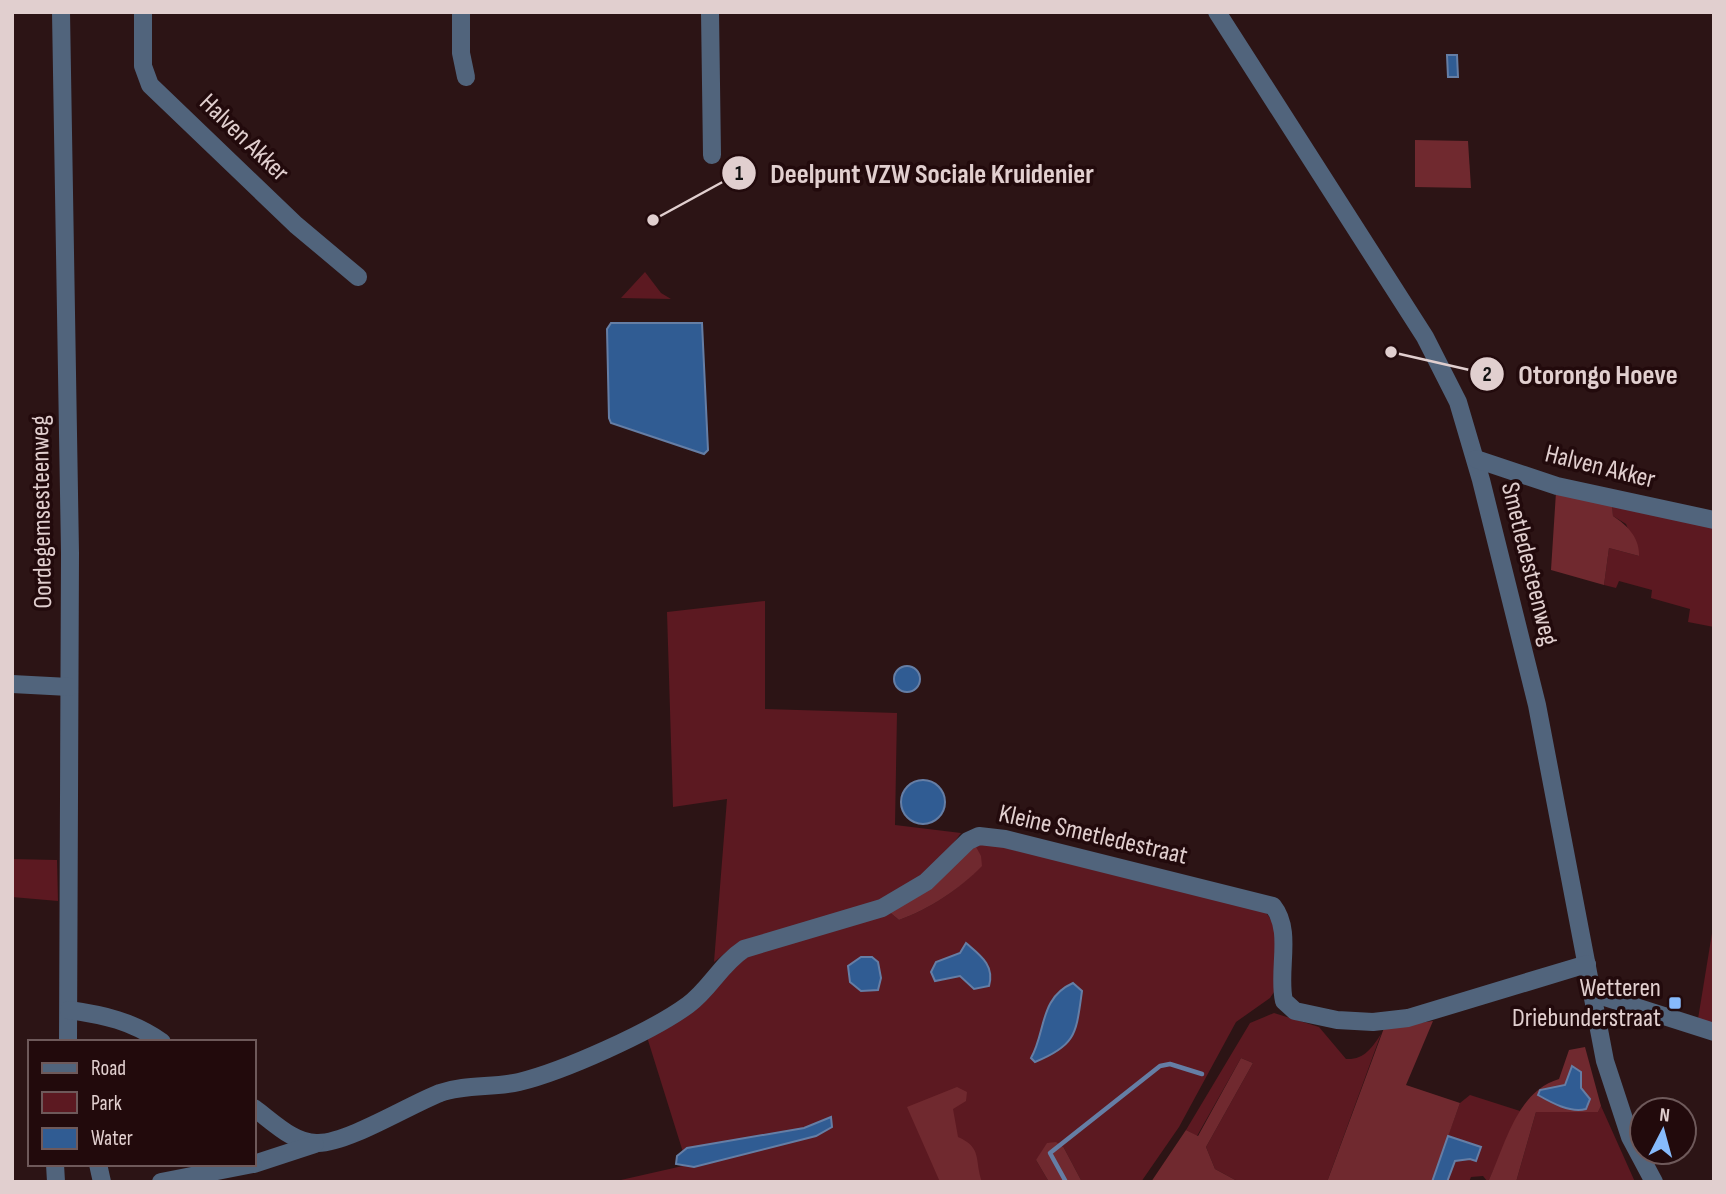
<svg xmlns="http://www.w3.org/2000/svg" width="1726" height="1194" viewBox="0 0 1726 1194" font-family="'Sofia Sans Condensed',sans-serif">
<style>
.green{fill:#5c1921}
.forest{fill:#70292f}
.water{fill:#305c93;stroke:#657ea5;stroke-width:2}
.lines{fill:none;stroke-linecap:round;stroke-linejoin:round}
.stream{stroke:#657ea5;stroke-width:4.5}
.minor{stroke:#51647c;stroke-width:18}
.poi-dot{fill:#87bbfc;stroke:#220a0c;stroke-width:2.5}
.labels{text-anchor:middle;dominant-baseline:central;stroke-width:7;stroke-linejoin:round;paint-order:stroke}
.street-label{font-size:26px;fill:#e1cfcf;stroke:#220a0c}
.poi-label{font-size:26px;fill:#e1cfcf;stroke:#220a0c;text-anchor:end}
.leader{fill:none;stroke:#e1cfcf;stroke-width:2.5}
.callout-dot{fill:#e1cfcf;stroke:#220a0c;stroke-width:2.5}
.mark-label{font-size:21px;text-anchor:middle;font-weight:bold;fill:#111}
.callout-label{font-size:28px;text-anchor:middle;font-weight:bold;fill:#e1cfcf;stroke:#220a0c;stroke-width:7;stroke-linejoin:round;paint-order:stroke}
</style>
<rect width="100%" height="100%" fill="#2c1415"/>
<g class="green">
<polygon points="645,272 661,293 671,299 621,298"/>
<polygon points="1612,504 1714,525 1714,627 1688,622 1690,609 1651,598 1652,590 1619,581 1616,588 1604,585 1609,548 1639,556 1626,524 1613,516"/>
<polygon points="765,601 765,709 897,713 895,825 961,833 936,867 891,899 733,947 714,962 727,799 673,807 667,612"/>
<path d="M990,844L1265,911L1276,927L1274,992L1270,998L1236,1022L1179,1127L1141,1182H1082L1064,1148L1036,1160L1049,1182H612L687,1165L647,1037L751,954L887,910L899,920C929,909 960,889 981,866L975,845Z"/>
<polygon points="12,859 57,860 58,901 12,897"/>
<polygon points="1714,921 1714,1024 1698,1019"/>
<path d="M1274,1013L1319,1027L1346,1059C1364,1060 1372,1048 1381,1034L1327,1182H1239L1215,1169L1206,1147L1253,1063L1241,1058L1197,1136L1186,1130L1250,1023Z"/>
<polygon points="1470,1095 1520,1111 1488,1182 1483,1176 1471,1177 1469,1182 1447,1182 1455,1161 1470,1159 1476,1161 1481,1147 1448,1136 1460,1103"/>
<polygon points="1601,1106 1635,1182 1516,1182 1536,1112 1598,1112"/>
</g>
<g class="forest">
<polygon points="1415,140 1468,141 1471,188 1415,187"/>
<path d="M1556,492L1612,504L1613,516C1627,525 1640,538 1639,556L1609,548L1604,585L1551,570Z"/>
<path d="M975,845L981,856L982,866C960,889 929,909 899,920L887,910Z"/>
<polygon points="1433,1021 1406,1085 1460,1103 1432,1182 1327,1182 1384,1028"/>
<path d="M1585,1047L1601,1106L1598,1112H1536L1516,1182H1488C1506,1144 1516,1092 1559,1079L1569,1050Z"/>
<polygon points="1241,1058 1253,1063 1206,1147 1215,1169 1239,1182 1151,1182 1186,1130 1198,1136"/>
<path d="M957,1087L967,1092L966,1101L953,1109L958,1137C983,1148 974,1160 982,1182H940L907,1107Z"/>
<polygon points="1056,1142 1064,1148 1082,1182 1049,1182 1036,1160 1047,1143"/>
</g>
<g class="water">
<polygon points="1447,55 1457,55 1458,77 1448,77"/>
<polygon points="611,323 702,323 708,450 704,454 611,423 609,418 607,329"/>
<circle cx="907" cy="679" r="13"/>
<circle cx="923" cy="802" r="22"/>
<path d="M966,943C980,955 995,965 989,986L974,989L960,976L935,981L931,972L936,962L960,953Z"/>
<polygon points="861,957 872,957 878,962 881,978 878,990 861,991 850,982 848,966"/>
<path d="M1073,983L1082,991C1076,1033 1077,1045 1035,1062L1031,1058C1046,1032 1039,998 1073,983Z"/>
<path d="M1572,1066L1581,1072V1088L1590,1099L1586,1109C1570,1113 1552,1103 1538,1095L1540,1090L1565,1085Z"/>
<polygon points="831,1117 832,1127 816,1136 694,1167 676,1164 677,1156 687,1148 804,1128"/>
<polygon points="1448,1136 1481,1147 1476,1161 1470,1159 1455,1161 1447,1182 1432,1182"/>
</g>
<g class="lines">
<polyline class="stream" points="1066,1182 1050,1153 1160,1066 1170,1064 1202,1074"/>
<g class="minor">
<polyline points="61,12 70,553 68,1042"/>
<polyline points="143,12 143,66 150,85 296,225 358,277"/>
<polyline points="461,12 461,53 466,77"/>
<polyline points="710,12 712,155"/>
<polyline points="1217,12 1425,337 1458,402 1481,480 1537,705 1605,1061 1630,1137 1654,1182"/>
<polyline points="1476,459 1557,486 1714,520"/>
<polyline points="12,684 69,687"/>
<polyline points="1592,993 1714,1032"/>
<path d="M69,1010C104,1015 132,1021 162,1042"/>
<path d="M254,1108C272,1121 294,1144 318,1143C348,1143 409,1105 440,1093C466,1084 493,1088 519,1082C564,1071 651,1032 688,1005C710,989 720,965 744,949L882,908L926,882L968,841L979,836L1005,839L1273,906C1293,931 1277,971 1284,1001L1295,1011L1337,1020L1373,1022L1408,1018L1587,964"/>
<polyline points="55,1164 56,1182"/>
<polyline points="98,1164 102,1182"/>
<polyline points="254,1164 315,1144"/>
<polyline points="161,1182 253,1164"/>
</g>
</g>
<rect class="poi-dot" x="1668" y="996" width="14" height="14" rx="3.5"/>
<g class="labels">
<g class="street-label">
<text transform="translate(244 138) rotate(44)">Halven Akker</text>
<text transform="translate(1600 467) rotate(14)">Halven Akker</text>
<text transform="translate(42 512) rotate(-91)">Oordegemsesteenweg</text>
<text transform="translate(1529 564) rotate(76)">Smetledesteenweg</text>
<text transform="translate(1093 835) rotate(13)">Kleine Smetledestraat</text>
</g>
<g class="poi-label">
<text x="1661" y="988">Wetteren<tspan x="1661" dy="30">Driebunderstraat</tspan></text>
</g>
</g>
<path class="leader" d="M653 220L739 173M1391 352L1487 374"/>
<g class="callout-dot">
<circle cx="653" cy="220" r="7"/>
<circle cx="1391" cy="352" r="7"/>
<circle cx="739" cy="173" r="18"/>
<circle cx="1487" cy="374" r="18"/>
</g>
<g class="mark-label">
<text x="739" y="180">1</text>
<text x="1487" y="381">2</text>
</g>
<g class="callout-label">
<text x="932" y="183">Deelpunt VZW Sociale Kruidenier</text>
<text x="1598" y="384">Otorongo Hoeve</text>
</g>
<rect width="1726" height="1194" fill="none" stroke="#e1cfcf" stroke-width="28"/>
<rect x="28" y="1040" width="228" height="126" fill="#220a0c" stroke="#6e595a" stroke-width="2"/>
<rect x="42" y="1063" width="35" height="10" fill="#51647c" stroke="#6e595a" stroke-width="2"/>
<text x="91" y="1075" font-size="21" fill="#e1cfcf">Road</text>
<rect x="42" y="1092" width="35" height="21" fill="#5c1921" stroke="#6e595a" stroke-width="2"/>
<text x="91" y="1110" font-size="21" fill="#e1cfcf">Park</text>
<rect x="42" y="1128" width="35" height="21" fill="#305c93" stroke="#6e595a" stroke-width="2"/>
<text x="91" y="1145" font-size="21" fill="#e1cfcf">Water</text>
<g transform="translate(1663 1131) rotate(6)"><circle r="33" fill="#220a0c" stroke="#6e595a" stroke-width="2"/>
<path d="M0-5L12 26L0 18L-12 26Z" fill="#87bbfc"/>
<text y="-10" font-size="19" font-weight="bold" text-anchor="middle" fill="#e1cfcf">N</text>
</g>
</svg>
